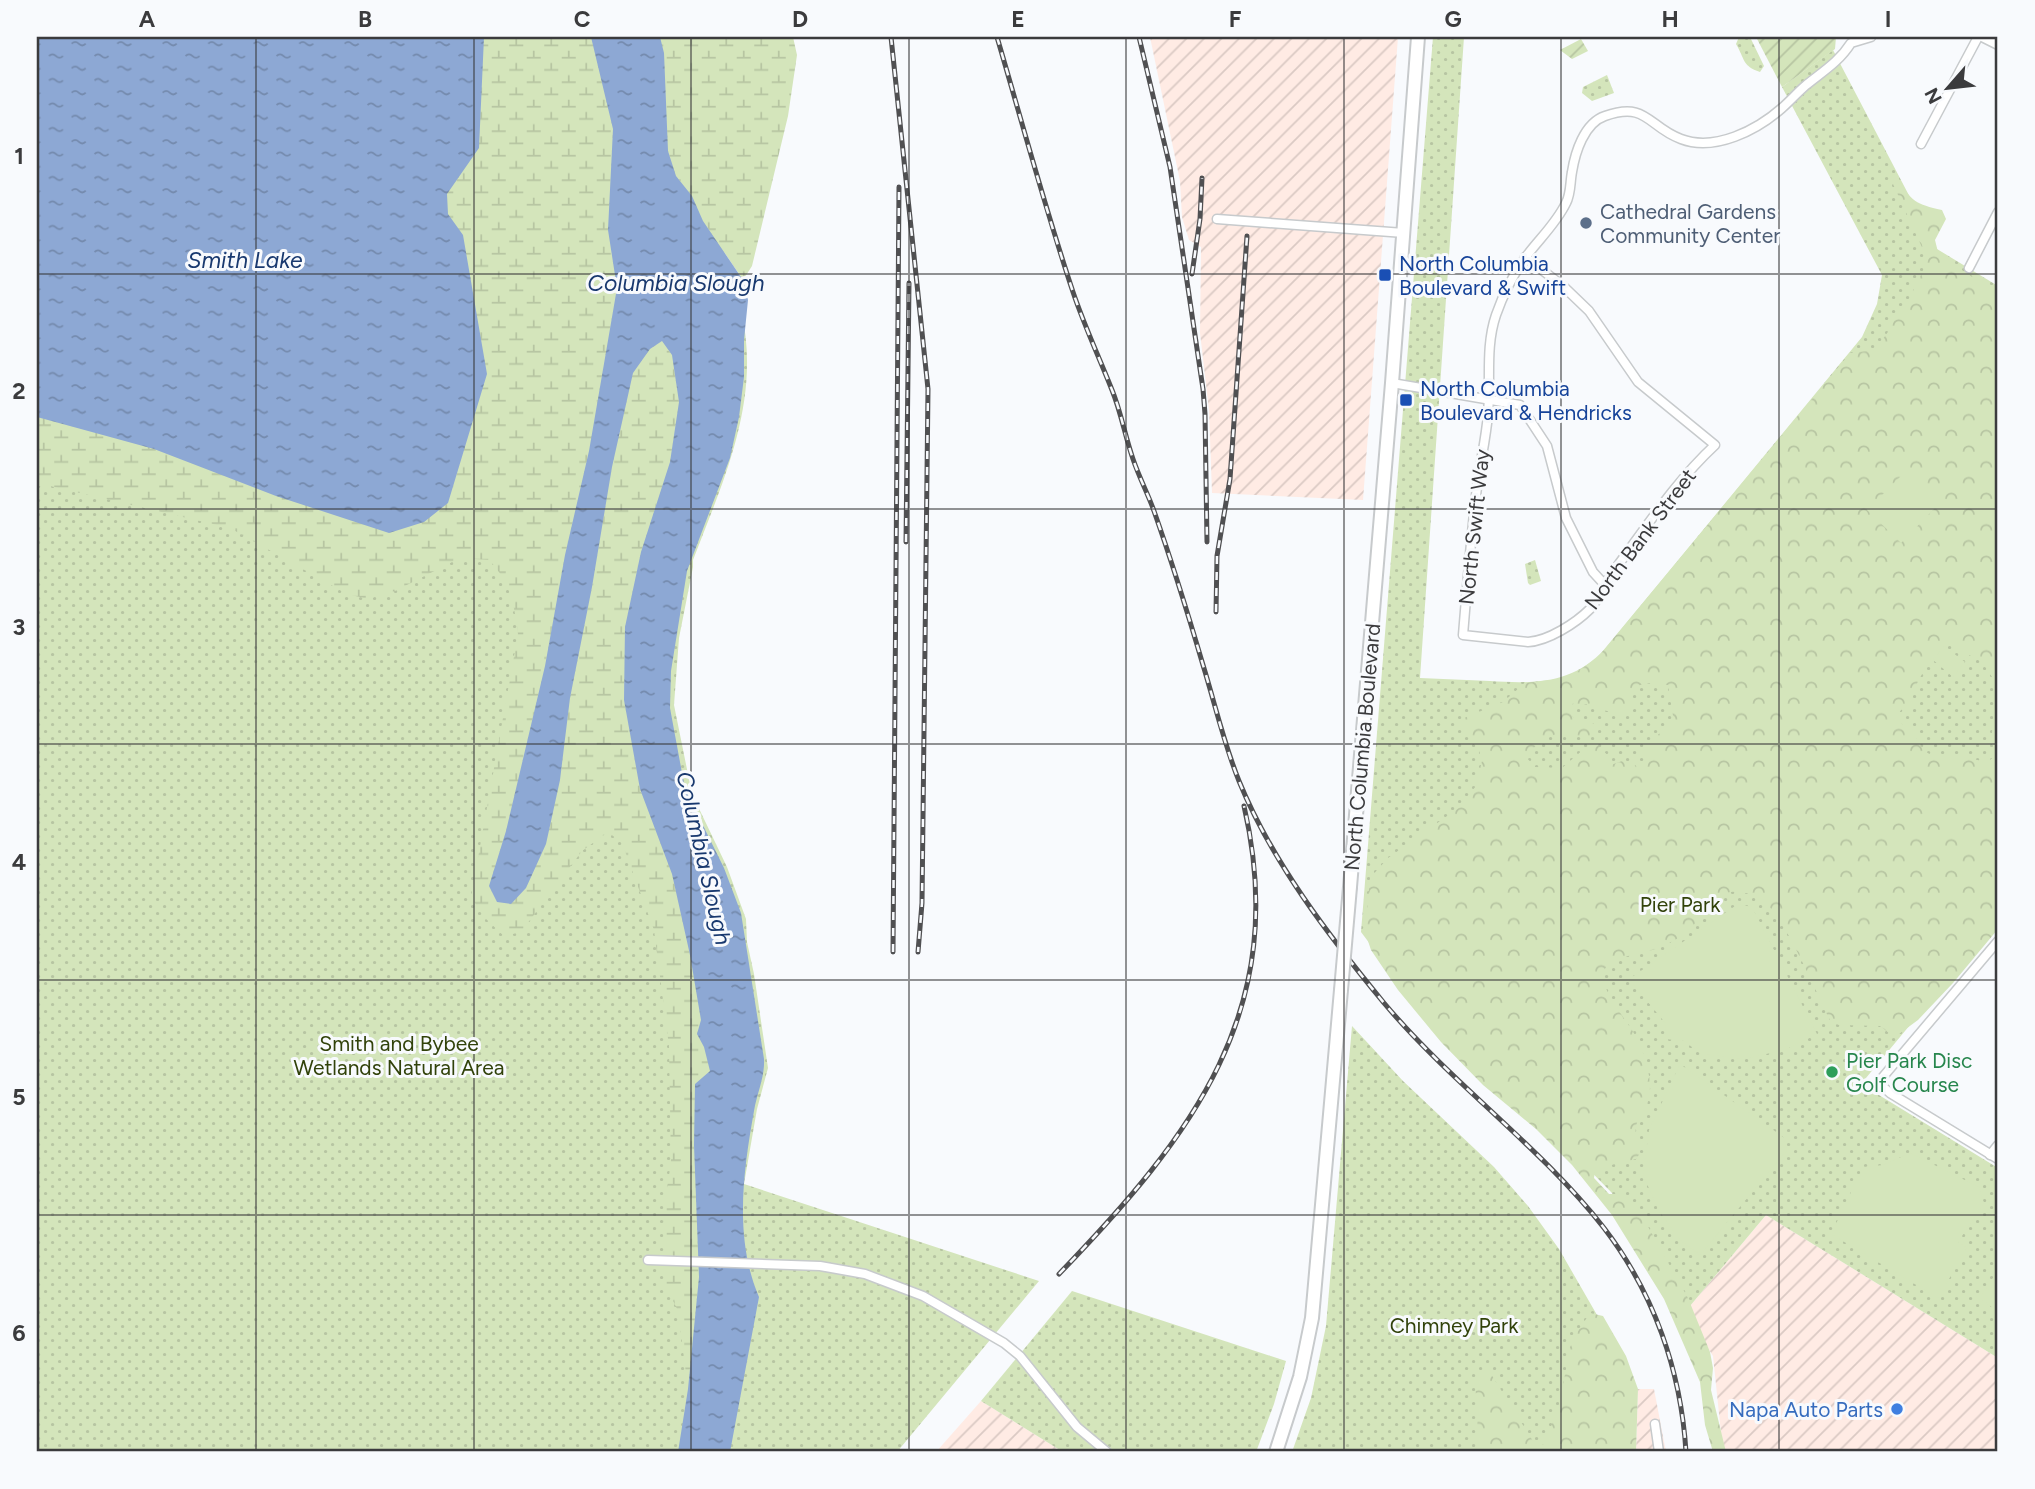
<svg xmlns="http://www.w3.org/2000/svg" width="2035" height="1489" viewBox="0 0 2035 1489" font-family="Figtree,sans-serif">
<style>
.industrial{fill:url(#industrial-furrows)}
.grass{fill:url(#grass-dots)}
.forest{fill:url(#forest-crowns);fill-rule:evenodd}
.wetland{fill:url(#wetland-marsh)}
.garden{fill:url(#garden-furrows)}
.pitch{fill:#d4e5bb}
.water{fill:url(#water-ripples)}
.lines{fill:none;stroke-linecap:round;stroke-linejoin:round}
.minor-casing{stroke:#c7cacc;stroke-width:11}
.secondary-casing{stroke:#c7cacc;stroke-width:16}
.minor{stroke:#fff;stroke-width:8}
.secondary{stroke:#fff;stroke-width:12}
.rail-casing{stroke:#505052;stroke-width:5}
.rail{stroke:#f8fafd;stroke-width:2.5;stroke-dasharray:8;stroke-linecap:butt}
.secondary-bridge-casing{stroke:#c7cacc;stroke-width:16;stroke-linecap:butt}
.secondary-bridge{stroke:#fff;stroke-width:12}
.grid{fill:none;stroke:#3b3b3d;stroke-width:2;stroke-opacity:0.55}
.service-dot{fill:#5c6f8a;stroke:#f8fafd;stroke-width:2.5}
.transit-dot{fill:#1a4fb4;stroke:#f8fafd;stroke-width:2.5}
.leisure-dot{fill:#2e9e5b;stroke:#f8fafd;stroke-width:2.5}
.shop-dot{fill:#3f7fe0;stroke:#f8fafd;stroke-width:2.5}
.labels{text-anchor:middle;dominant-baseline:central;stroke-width:6;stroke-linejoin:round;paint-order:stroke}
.service-label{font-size:21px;fill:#4e5e75;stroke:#f8fafd;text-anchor:start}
.transit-label{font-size:21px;fill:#164399;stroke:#f8fafd;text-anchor:start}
.street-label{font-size:21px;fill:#3b3b3d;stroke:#f8fafd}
.park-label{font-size:21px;fill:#31420a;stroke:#f8fafd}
.leisure-label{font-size:21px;fill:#27864d;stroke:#f8fafd;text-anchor:start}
.shop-label{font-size:21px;fill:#366cbe;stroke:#f8fafd;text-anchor:end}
.water-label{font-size:23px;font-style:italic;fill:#19396f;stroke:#f8fafd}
.neatline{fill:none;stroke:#3b3b3d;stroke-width:2.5}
.grid-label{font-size:23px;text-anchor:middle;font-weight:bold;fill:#3b3b3d}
</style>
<defs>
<pattern id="industrial-furrows" width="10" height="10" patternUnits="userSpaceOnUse" patternTransform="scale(1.75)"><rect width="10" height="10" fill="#ffebe4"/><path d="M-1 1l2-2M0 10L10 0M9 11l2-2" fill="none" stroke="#dbcac4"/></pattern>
<pattern id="grass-dots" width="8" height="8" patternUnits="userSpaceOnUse" patternTransform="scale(1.75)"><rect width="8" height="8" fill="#d4e5bb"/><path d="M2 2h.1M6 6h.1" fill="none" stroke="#b7c5a2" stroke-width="1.8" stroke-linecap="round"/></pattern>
<pattern id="forest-crowns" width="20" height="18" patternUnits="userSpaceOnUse" patternTransform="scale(1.75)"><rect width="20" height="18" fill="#d4e5bb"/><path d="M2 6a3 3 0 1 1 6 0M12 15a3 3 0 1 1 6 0" fill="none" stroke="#b7c5a2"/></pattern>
<pattern id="wetland-marsh" width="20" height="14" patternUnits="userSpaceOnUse" patternTransform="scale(1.75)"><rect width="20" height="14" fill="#d4e5bb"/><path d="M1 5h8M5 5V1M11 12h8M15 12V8" fill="none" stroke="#b7c5a2"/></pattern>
<pattern id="garden-furrows" width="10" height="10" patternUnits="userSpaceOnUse" patternTransform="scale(1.75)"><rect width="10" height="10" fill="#d4e5bb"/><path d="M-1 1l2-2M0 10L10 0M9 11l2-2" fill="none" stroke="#b7c5a2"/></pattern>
<pattern id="water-ripples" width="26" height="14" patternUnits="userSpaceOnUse" patternTransform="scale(1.75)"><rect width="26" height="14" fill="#8da8d4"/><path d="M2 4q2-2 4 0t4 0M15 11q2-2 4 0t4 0" fill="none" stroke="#748aad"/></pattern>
</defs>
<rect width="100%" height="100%" fill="#f8fafd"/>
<g class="industrial">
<polygon points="1150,37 1398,37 1363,500 1212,493 1209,410 1200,333 1201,247 1189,240 1182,217 1180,181"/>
<polygon points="1766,1215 1998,1358 1998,1452 1723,1452 1713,1356 1685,1312"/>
<polygon points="1638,1389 1654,1389 1666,1452 1636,1452"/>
<polygon points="981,1401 1063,1452 936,1452"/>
</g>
<g class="grass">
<path d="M37,37H663L741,310C762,399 724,479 693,560V567L679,638L674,705L692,794L727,867L746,919L747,942L754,974L768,1068L757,1109L744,1184L1039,1281L897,1452H37Z"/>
<path d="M1433,37H1464L1420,678C1443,679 1467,680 1490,681C1535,684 1572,684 1605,649L1862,337L1877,304L1882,275L1782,87L1833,50L1937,249L1998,286V919L1861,1084L1998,1168V1358L1766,1215L1685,1312L1625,1209L1611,1192L1379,956L1361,932Z"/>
<path d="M1739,37H1750L1764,66L1760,72C1742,66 1745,59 1736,44Z"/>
<polygon points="1607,75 1614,93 1592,101 1582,93 1583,87"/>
<polygon points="1535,560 1541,581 1530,585 1528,583 1525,564"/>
<polygon points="1352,1026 1403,1081 1494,1167 1528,1206 1559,1249 1597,1315 1571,1452 1292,1452 1311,1398 1326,1326"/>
<polygon points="1072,1291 1286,1361 1274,1404 1256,1452 1063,1452 981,1401"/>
</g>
<g class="forest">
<path d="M1895,177L1898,178C1911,202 1916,204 1942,210L1946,219L1935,240L1938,252L1948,261L1998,294V686L1982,662L1947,643C1929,665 1916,675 1911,705L1901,710L1898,715L1903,726L1914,729C1917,745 1925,755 1942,759L1948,750L1956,756C1971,754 1990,772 1996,751L1991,742L1996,695L1998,697V929L1953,983L1918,1020L1899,1034L1889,1033L1880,1026L1839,1025L1831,1022C1817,995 1785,917 1764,902C1750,891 1729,887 1714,899C1705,907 1700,920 1691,928C1683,936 1670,943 1659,948C1646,953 1606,957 1604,972C1600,996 1633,1024 1641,1047C1648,1065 1655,1091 1645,1109C1642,1116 1637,1119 1636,1127C1634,1137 1639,1144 1640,1153L1636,1159L1598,1168L1595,1171L1594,1178L1609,1194H1619L1641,1214L1688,1298L1710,1352L1713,1368L1711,1390L1726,1452H1713L1705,1425L1700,1382L1664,1299L1612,1215L1572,1165L1536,1129L1483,1085L1441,1042L1398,990L1371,950L1365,932L1370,878L1388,858L1457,809L1476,786L1482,761L1479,750L1458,724L1464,718L1503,702L1525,683L1559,679L1578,671L1597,658L1850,353L1875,350L1890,329L1898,312L1907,303L1925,267L1926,256L1893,184V178ZM1651,683L1668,685L1674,722C1668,732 1664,730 1656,736C1646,743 1645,759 1643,770L1638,771L1633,762L1622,761L1611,765L1609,757L1598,745L1585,748L1562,768L1535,767L1526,757C1534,745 1553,730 1569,734C1581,737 1585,740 1597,735L1599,726L1590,722L1576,721L1571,714L1573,703L1583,705L1593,703L1601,710L1614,712L1622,717L1629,715L1635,707L1632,695L1640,685Z"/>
<polygon points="1590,1313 1603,1316 1626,1356 1638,1389 1636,1452 1479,1452 1475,1378 1480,1371 1491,1374 1536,1446 1544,1444 1558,1409 1572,1340"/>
</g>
<g class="wetland">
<path d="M37,37H591L613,129L608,230L617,288L589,451L565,555L545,666L506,831L489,886L560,780L570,698L592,587L612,467L633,372L650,349L662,341L672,355L679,402L670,462L641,552L625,627L624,700L640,789L672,874L690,955L701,1020L697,1034L704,1047L711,1071L694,1146L699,1277L688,1389L678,1311L665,1284L663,1213L671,1163L669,1046L654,930L622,843L608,832L582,851L521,932L504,936L485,918L471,897L518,634C514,604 511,583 489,560L460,558L395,591L368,599L347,594L230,528L50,486H37Z"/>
<polygon points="660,37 793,37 797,55 788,116 752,266 743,280 703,221 692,196 676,176 668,151 664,53"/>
</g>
<g class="garden">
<polygon points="1756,37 1836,37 1835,49 1782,87"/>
<polygon points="1581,39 1588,51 1572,59 1560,50"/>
</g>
<g class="pitch">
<polygon points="1902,475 1935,508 1901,543 1867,510"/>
<polygon points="1944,646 1965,662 1953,677 1933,660"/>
<polygon points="1738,904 1752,907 1817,1034 1787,1049 1745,1059 1701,1054 1684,1041 1665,1039 1666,1024 1629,979"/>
<polygon points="1680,1064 1783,1137 1787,1150 1700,1255 1680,1240 1659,1211 1643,1175 1649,1130"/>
<polygon points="1910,1153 1979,1187 1984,1203 1958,1242 1967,1248 1938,1298 1831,1234 1863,1167 1883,1165"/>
<polygon points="1998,1270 1998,1312 1980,1298"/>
</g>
<g class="water">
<polygon points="37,37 484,37 479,148 447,194 448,214 463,235 487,374 448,503 424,522 389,533 276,496 154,449 37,417"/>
<path d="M591,37H660L664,53L668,151L676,176L692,196L703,221L743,280L748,300L744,340V377L739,417L730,458L687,571L671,671L670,708L685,789L724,868L741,913L764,1059C765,1077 757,1093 754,1111C743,1172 734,1239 759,1297L730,1452H678L688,1389L699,1277L694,1145L695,1084L710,1071L704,1047L697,1034L701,1020L690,955L672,874L640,789L624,700L625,627L641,552L670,462L679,402L672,355L662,341L650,349L633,373L612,467L592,587L570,698L560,780L546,844L526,888L511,904L497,902L489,886L506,831L545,666L565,555L589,451L617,288L608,230L613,129Z"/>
</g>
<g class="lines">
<g class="minor-casing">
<g id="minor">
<polyline points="1982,37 1998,45"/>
<polyline points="1921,144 1978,37"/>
<polyline points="1217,219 1404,233"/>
<path d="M1525,257L1563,286L1589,311L1638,382L1715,445C1675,482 1645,529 1613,572C1605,584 1599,599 1590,609C1576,623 1548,641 1528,642L1463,635C1467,586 1471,536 1477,487C1480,463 1486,439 1488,414C1491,381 1485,347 1496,315C1503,295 1513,275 1525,258C1538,240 1556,224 1566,203C1571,194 1570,182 1572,172C1575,153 1584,123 1605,116C1647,101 1648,127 1681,139C1715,152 1757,130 1782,108C1790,101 1797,93 1805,86C1822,72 1839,62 1851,43L1871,37"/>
<polyline points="1969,268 1998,212"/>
<polyline points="1392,383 1520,405 1547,446 1566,518 1593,572 1604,584"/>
<polyline points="1998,941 1882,1078 1880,1084 1890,1093 1998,1159"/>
<polyline points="1990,1155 1998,1145"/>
<polyline points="648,1260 820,1266 865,1274 923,1296 1004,1343 1020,1356 1077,1427 1107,1452"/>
<polyline points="1655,1424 1659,1452"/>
</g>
</g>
<g class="secondary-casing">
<g id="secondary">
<polyline points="1350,887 1392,383 1418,37"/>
<polyline points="1276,1452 1300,1377 1312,1318 1341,990"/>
</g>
</g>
<use href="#minor" class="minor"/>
<use href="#secondary" class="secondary"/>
<g class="rail-casing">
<g id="rail">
<polyline points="891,37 928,389 922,903 918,952"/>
<path d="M997,37C1022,122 1045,208 1073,292C1084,325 1099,357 1112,390C1121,412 1125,436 1133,459C1139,477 1148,494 1154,511C1172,562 1188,614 1203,665C1215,704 1224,744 1239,781C1272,862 1329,936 1384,1003C1452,1084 1540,1146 1604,1228C1654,1293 1681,1371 1686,1452"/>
<polyline points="1139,37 1170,167 1203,389 1205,414 1207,542"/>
<polyline points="1192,274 1200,219 1202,178"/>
<polyline points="906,542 909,283"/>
<polyline points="1216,612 1217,556 1230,479 1247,236"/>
<polyline points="893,952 899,187"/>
<path d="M1059,1274C1192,1136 1291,1010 1244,806"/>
</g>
</g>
<use href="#rail" class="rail"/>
<g class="secondary-bridge-casing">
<polyline id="secondary-bridge" points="1341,990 1350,887"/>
</g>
<use href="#secondary-bridge" class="secondary-bridge"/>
</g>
<path class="grid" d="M256,37V1452M474,37V1452M691,37V1452M909,37V1452M1126,37V1452M1344,37V1452M1561,37V1452M1779,37V1452M37,274H1998M37,509H1998M37,744H1998M37,980H1998M37,1215H1998"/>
<circle class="service-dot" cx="1586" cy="223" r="7"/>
<g class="transit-dot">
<rect x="1378" y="268" width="14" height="14" rx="3.5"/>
<rect x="1399" y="393" width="14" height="14" rx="3.5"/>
</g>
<circle class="leisure-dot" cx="1832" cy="1072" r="7"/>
<circle class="shop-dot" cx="1897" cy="1409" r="7"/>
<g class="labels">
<g class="service-label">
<text x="1600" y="211">Cathedral Gardens<tspan x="1600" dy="24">Community Center</tspan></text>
</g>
<g class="transit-label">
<text x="1399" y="263">North Columbia<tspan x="1399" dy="24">Boulevard &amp; Swift</tspan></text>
<text x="1420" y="388">North Columbia<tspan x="1420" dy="24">Boulevard &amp; Hendricks</tspan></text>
</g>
<g class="street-label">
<text transform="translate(1474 527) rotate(-84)">North Swift Way</text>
<text transform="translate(1640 539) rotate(-53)">North Bank Street</text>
<text transform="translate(1362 747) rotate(-85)">North Columbia Boulevard</text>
</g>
<g class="park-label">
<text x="1680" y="904">Pier Park</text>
<text x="399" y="1043">Smith and Bybee<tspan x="399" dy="24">Wetlands Natural Area</tspan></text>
<text x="1454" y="1325">Chimney Park</text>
</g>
<g class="leisure-label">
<text x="1846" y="1060">Pier Park Disc<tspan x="1846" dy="24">Golf Course</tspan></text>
</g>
<g class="shop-label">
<text x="1883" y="1409">Napa Auto Parts</text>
</g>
<g class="water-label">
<text x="245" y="260">Smith Lake</text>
<text x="676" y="283">Columbia Slough</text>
<text transform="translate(704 858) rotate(77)">Columbia Slough</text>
</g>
</g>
<rect width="2035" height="1489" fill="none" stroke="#f8fafd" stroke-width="77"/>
<g transform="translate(1948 88) rotate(242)" stroke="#f8fafd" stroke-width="5" paint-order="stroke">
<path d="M0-5L12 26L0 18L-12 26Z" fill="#3b3b3d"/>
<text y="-10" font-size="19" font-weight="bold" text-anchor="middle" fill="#3b3b3d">N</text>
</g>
<rect x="38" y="38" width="1958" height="1412" class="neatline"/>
<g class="grid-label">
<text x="147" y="27">A</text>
<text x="365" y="27">B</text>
<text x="582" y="27">C</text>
<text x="800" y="27">D</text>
<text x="1018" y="27">E</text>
<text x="1235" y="27">F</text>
<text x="1453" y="27">G</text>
<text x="1670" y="27">H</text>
<text x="1888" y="27">I</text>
<text x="19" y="164">1</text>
<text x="19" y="399">2</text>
<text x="19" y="635">3</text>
<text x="19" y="870">4</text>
<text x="19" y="1105">5</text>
<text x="19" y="1341">6</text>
</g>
</svg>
